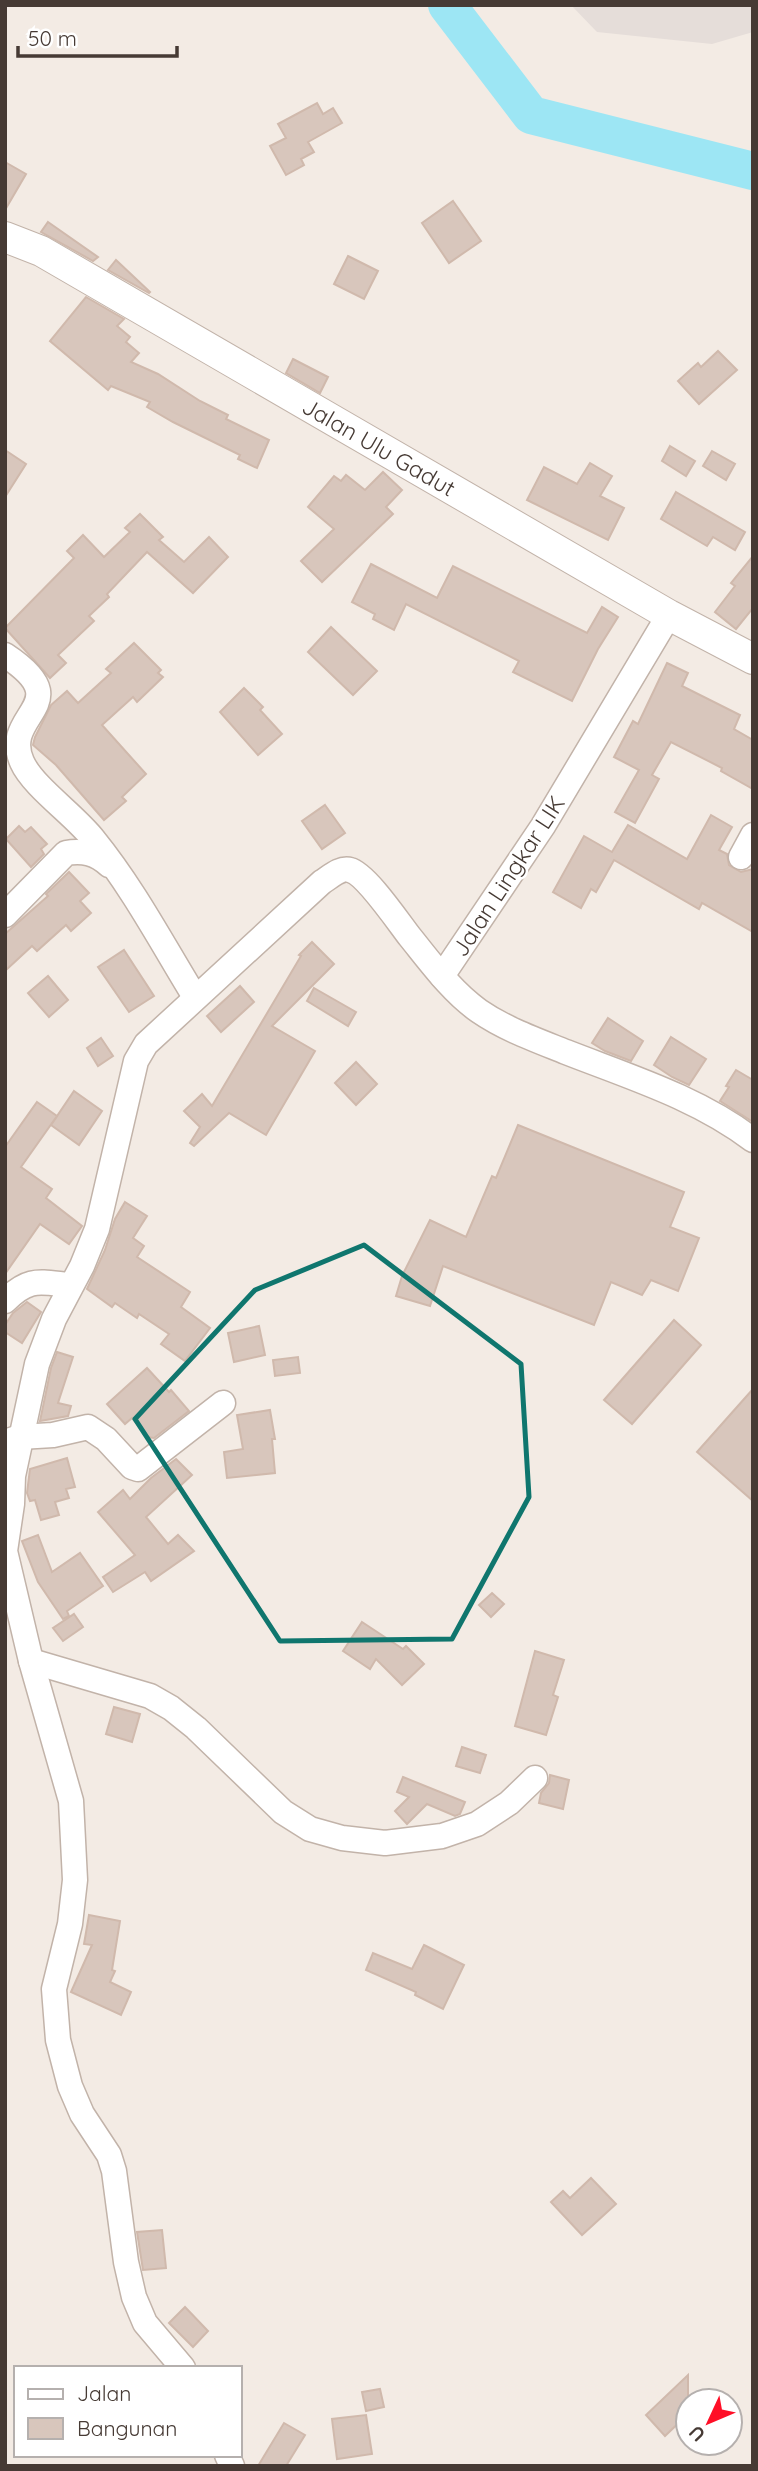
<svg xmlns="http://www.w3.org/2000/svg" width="758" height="2471" viewBox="0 0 758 2471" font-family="Quicksand,sans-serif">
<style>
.industrial{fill:#e5ddd9}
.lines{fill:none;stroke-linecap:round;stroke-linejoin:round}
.river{stroke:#9de6f4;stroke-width:38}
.building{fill:#d8c6bc;stroke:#d0b9ac;stroke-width:2}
.minor-casing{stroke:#c2b3a9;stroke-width:27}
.tertiary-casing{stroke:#c2b3a9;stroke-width:32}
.minor{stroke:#fff;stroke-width:24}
.tertiary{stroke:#fff;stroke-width:30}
.marked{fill:none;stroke:#0f766e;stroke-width:5;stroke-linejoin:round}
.labels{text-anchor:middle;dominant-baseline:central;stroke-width:5;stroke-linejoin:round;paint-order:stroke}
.street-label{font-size:23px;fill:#463a34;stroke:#fff}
</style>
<rect width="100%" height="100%" fill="#f3ebe4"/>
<polygon class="industrial" points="571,5 753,5 753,32 712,44 597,32"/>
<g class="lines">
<polyline class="river" points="447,5 531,115 753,171"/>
</g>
<g class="building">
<polygon points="317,103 323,114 333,108 342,123 308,142 314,152 301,159 304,165 286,175 270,146 286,138 278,124"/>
<polygon points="5,162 26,174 5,210"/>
<polygon points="453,201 481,241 449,263 422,223"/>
<polygon points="48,222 98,257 93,261 41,232"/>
<polygon points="348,256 378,271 364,299 334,284"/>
<polygon points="116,260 150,292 149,293 108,270"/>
<polygon points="86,297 124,319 117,326 130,337 126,342 139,353 131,362 158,374 200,401 228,415 226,419 269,440 257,468 238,459 240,455 173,422 147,407 150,402 111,386 108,390 50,341"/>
<polygon points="718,351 737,370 699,404 678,381 698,363 701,367"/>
<polygon points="293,359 328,377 320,393 286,373"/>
<polygon points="670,446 695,461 686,476 662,461"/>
<polygon points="5,450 26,464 5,497"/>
<polygon points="712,451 735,464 726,480 703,466"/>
<polygon points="590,463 612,476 600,496 624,508 608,540 527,500 544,467 577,484"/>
<polygon points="383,472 402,490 386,507 393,514 322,582 301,561 334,529 308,507 334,476 341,481 346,475 365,490"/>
<polygon points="676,492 745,532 735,550 713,537 707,546 661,519"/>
<polygon points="140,514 163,537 159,540 184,562 209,537 228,557 193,593 147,552 107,594 109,597 89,616 94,621 58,655 66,663 50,678 5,628 74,558 67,551 83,535 104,557 130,532 125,528"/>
<polygon points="753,556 753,608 736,629 715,612 735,586 731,583"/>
<polygon points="371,564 437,598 453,566 587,633 602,607 618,617 598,649 572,701 513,672 519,661 406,604 394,630 373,619 375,614 352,602"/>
<polygon points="331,627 377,671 353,695 308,652"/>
<polygon points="134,643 161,670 158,673 163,677 137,702 133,697 102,725 146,774 122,797 126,801 104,820 56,765 33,745 35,737 51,705 67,691 78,703 111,673 106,669"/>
<polygon points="667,663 688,673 682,686 740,715 734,729 753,740 753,789 721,771 722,768 671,742 652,775 659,779 635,823 615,812 639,770 614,757 633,721 638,724"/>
<polygon points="244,688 263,707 260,710 282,734 258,755 220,712"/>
<polygon points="325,805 345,833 322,849 302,821"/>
<polygon points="711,815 732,827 719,850 727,854 729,865 741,872 753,869 753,932 702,903 699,909 614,860 596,892 591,889 581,908 553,892 584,836 612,852 628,825 687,859"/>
<polygon points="19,826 25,832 31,827 47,844 41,849 44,854 31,867 6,839"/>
<polygon points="69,872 89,893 80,901 91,913 71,931 66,925 37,951 32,946 5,971 5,934 48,896 46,894"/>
<polygon points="312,942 334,964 272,1026 315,1051 266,1135 229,1113 194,1146 190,1143 200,1127 184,1111 202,1094 212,1106 301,956 299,955"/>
<polygon points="124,950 154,996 129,1012 98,967"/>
<polygon points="48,976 68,1000 49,1017 28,993"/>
<polygon points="240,986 254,1002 221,1032 207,1016"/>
<polygon points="314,988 356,1012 348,1026 307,1001"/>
<polygon points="608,1018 643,1041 631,1061 605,1051 592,1043"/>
<polygon points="671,1037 706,1059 689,1085 672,1077 654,1065"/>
<polygon points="101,1038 113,1056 98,1066 87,1048"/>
<polygon points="356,1062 377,1084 356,1105 335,1083"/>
<polygon points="736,1070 753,1080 753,1122 720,1101 729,1087 726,1086"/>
<polygon points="74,1091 102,1111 79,1145 51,1125"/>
<polygon points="37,1102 57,1116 21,1167 52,1189 46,1198 82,1226 69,1244 40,1224 5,1274 5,1147"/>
<polygon points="518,1125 684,1192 670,1227 699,1238 678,1291 651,1280 642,1295 611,1282 594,1325 443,1266 430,1306 396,1296 402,1276 430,1220 466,1237 492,1176 496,1178"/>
<polygon points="125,1202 147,1216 133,1238 144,1246 137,1257 190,1292 181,1307 210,1328 185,1361 161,1344 169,1334 139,1314 137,1318 115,1303 112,1307 87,1289 105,1250 115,1219"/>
<polygon points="27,1302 41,1312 22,1343 5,1332 5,1325 13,1313"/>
<polygon points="674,1320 701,1345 632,1424 604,1400"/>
<polygon points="259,1326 265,1355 234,1362 228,1333"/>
<polygon points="57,1352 73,1357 58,1403 71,1406 68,1416 40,1421 51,1368"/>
<polygon points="298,1357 300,1373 275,1376 273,1360"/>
<polygon points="147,1368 169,1392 171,1390 189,1411 154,1438 147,1437 132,1418 125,1424 107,1404"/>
<polygon points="753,1389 753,1501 697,1452"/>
<polygon points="270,1410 275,1439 272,1439 275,1473 227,1478 224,1452 243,1449 237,1415"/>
<polygon points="67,1458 75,1487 66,1489 69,1498 55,1502 59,1515 41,1520 35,1500 30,1501 27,1493 30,1469"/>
<polygon points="176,1459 192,1475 146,1517 168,1544 178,1535 194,1551 151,1581 145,1572 113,1592 103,1577 135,1555 98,1512 123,1490 130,1499 151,1478"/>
<polygon points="38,1535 52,1572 80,1553 103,1586 67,1611 69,1616 63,1619 38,1582 22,1541"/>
<polygon points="492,1593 504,1604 491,1617 479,1605"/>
<polygon points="74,1614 83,1627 63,1641 53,1628"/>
<polygon points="362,1622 403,1649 406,1646 424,1664 402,1685 376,1659 370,1669 343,1651"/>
<polygon points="535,1651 564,1660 553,1695 558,1697 546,1735 515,1726"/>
<polygon points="114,1707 140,1714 132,1742 106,1734"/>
<polygon points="462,1747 486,1755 480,1773 456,1766"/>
<polygon points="550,1775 569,1780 563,1809 539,1803 541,1793 549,1783"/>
<polygon points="403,1777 465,1802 460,1814 455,1816 427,1804 407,1824 395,1811 409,1797 397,1792"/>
<polygon points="89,1915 120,1921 112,1970 115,1971 110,1982 131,1992 121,2015 71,1992 92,1945 84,1944"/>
<polygon points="424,1945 464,1965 443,2009 415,1995 416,1992 366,1970 373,1953 412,1969"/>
<polygon points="591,2178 616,2204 582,2235 551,2202 563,2191 570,2198"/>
<polygon points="162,2230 166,2268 143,2270 137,2232"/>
<polygon points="185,2307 208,2331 193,2347 169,2323"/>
<polygon points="688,2375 688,2414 665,2436 646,2415"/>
<polygon points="380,2389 384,2407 366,2411 362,2392"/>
<polygon points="366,2415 372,2454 337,2459 332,2419"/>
<polygon points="284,2423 305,2435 286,2466 258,2466"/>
</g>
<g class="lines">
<g class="minor-casing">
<g id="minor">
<path d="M5,655C81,705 0,713 22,762C33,787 76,816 94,840C133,888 163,945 195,997"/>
<polyline points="741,857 753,835"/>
<path d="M5,915L66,853C83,850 96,853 109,865"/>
<polyline points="442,976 543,826 669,615"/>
<path d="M5,1301C29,1277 39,1282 70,1285"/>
<polyline points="5,1442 20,1437 53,1435 88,1427 106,1439 132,1467 138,1469 223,1403"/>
<polyline points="31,1661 150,1696 171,1708 196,1728 283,1812 310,1829 342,1838 385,1843 442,1836 477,1824 509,1803 535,1778"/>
<path d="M183,2368L145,2323L134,2297L126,2262L114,2171L109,2155L82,2114L70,2086L58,2040L54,1989L70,1924L75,1880L71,1801L31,1661L5,1551L12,1504L13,1476L37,1364L54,1319L82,1266L97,1229L136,1061L146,1044L322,882C330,877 341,867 350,870C366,874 399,923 410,937C431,963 452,992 479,1011C505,1029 536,1040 566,1052C630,1077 698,1098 753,1140"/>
<polyline points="227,2455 232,2466"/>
</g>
</g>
<g class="tertiary-casing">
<polyline id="tertiary" points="5,237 41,251 669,615 753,659"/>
</g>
<use href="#minor" class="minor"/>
<use href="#tertiary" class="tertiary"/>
</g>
<path class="marked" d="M364,1245L521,1364L529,1497L452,1639L280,1641L135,1419L255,1290Z"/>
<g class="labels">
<g class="street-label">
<text transform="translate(379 447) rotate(30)">Jalan Ulu Gadut</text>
<text transform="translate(508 876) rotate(-57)">Jalan Lingkar LIK</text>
</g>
</g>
<rect width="758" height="2471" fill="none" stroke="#463a34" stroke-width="14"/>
<rect x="14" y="2366" width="228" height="91" fill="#ffffff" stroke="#b5b0ae" stroke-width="2"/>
<rect x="28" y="2389" width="35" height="10" fill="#ffffff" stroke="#b5b0ae" stroke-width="2"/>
<text x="77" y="2401" font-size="21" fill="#463a34">Jalan</text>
<rect x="28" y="2418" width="35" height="21" fill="#d8c6bc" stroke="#b5b0ae" stroke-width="2"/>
<text x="77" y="2436" font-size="21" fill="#463a34">Bangunan</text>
<g transform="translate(709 2422) rotate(226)"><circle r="33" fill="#ffffff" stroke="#b5b0ae" stroke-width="2"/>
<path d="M0-5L12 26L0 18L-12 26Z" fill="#ff0f27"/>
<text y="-10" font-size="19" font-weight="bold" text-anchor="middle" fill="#463a34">U</text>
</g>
<path d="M18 46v10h159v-10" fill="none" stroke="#463a34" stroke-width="3.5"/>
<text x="28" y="46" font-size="21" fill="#463a34" stroke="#ffffff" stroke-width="5" paint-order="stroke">50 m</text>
</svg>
